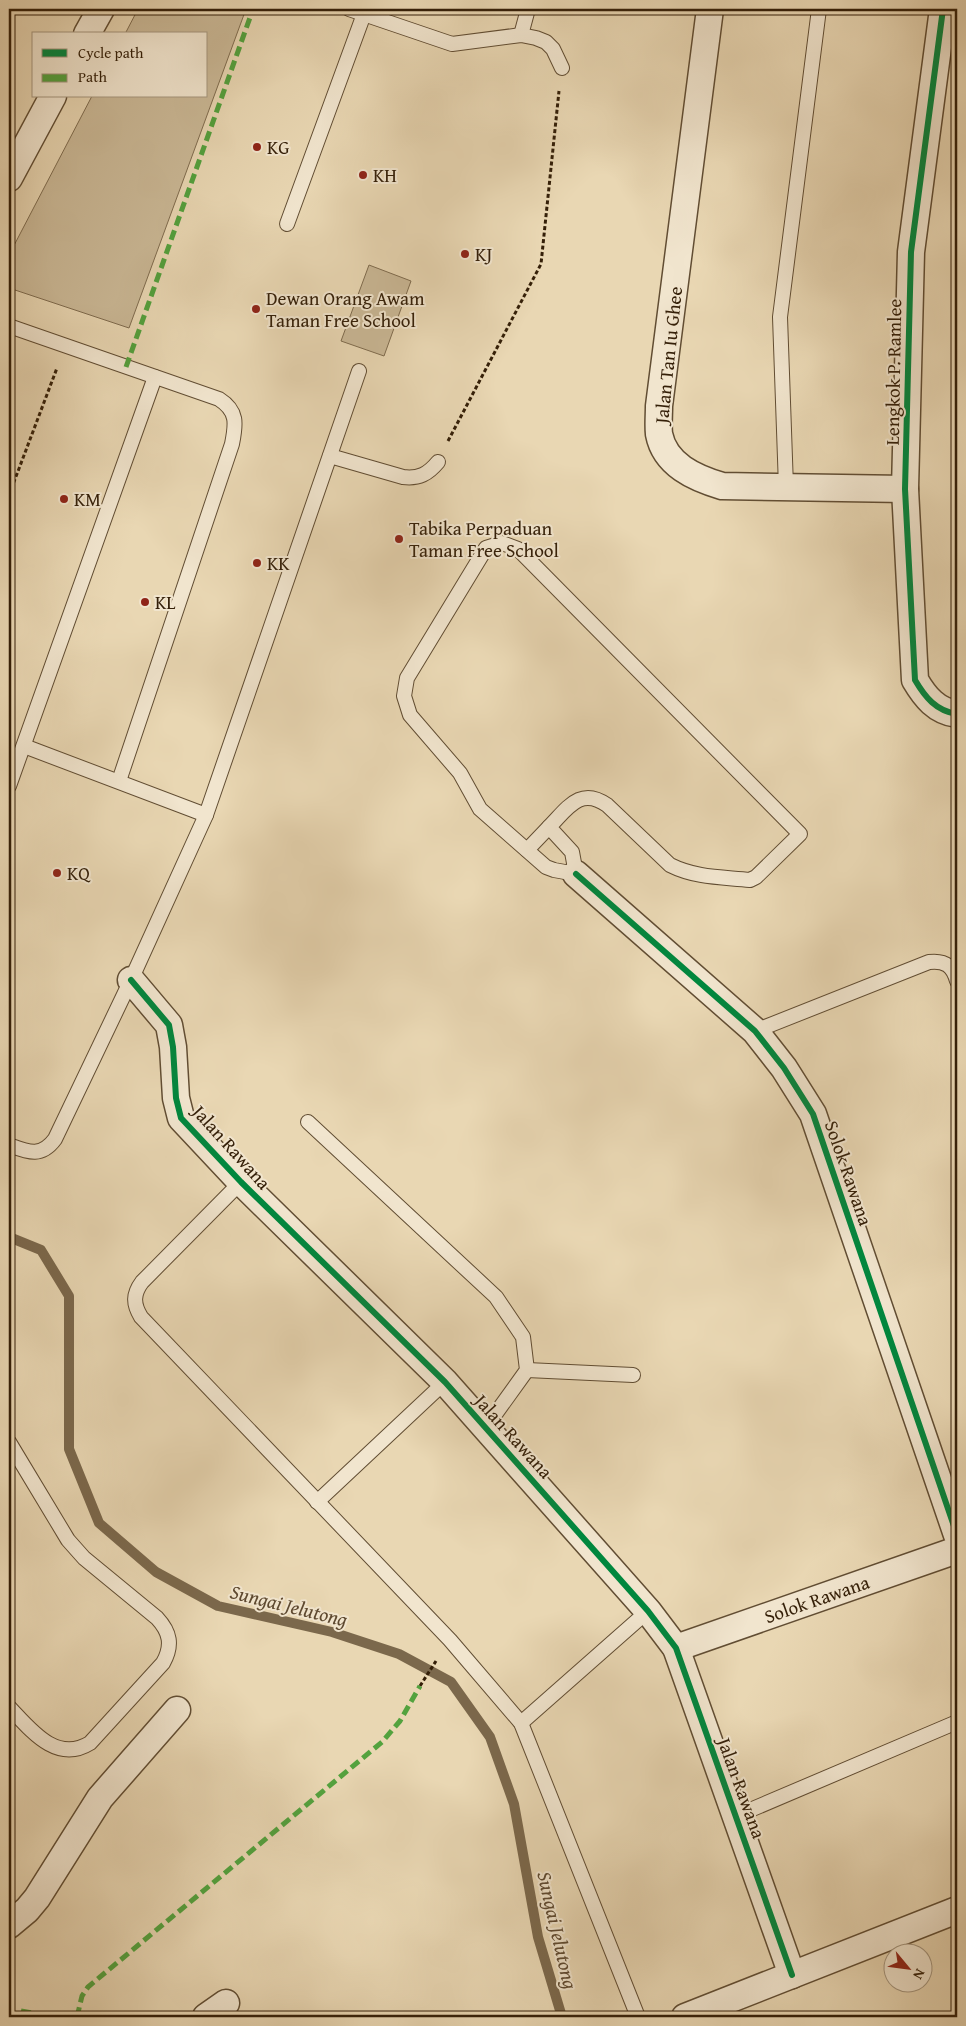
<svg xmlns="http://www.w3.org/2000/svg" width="966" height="2026" viewBox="0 0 966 2026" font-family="'Gentium Book Plus',serif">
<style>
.green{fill:#cab896;stroke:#7f6c4f}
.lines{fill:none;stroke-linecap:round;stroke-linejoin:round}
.stream{stroke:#7b684c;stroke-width:10}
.service-casing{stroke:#614d33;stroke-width:16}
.minor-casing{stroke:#614d33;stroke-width:29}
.path{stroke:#341f08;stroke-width:3;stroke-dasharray:4 2.5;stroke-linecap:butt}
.service{stroke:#f1e5ce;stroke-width:14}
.minor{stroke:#f1e5ce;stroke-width:26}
.quiet{stroke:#53a23e;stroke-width:5;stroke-dasharray:10 5;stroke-linecap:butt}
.cycleway-casing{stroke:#f1e5ce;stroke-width:9}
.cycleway{stroke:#00873e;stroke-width:6}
.poi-dot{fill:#8f2418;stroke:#f1e5ce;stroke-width:2}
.labels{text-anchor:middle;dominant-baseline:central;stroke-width:4;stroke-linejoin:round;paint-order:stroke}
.poi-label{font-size:19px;fill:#341f08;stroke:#f1e5ce;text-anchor:start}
.street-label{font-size:19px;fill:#341f08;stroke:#f1e5ce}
.water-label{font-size:20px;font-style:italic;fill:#5e4930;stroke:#f1e5ce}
</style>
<rect width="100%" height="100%" fill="#e9d7b3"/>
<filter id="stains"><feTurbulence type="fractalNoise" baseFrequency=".004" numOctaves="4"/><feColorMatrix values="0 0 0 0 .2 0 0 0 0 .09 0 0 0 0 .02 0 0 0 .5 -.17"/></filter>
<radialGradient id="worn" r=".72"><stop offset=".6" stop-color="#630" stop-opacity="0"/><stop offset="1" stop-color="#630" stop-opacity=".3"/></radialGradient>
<g class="green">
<polygon points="138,9 246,9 129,328 9,288 9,255 92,96 206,96 206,34 125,34"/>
<polygon points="369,265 411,281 384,356 341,341"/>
</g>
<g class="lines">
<polyline class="stream" points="9,1237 41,1250 69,1296 69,1449 99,1523 156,1572 218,1606 332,1632 399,1654 451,1682 490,1737 514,1804 538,1937 562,2017"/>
<g class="service-casing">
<g id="service">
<polyline points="349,9 452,44 521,35 536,38 546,42 553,49 562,68"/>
<polyline points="521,35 528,9"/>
<polyline points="287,224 364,14"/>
<path d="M9,326L219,399C238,411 236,424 232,444L119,781"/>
<path d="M330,456L403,477C419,479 428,474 438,462"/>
<polyline points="786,487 780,317 819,9"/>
<path d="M502,543L518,549L800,834L756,877L750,880C722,877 696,878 670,865L607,805C580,786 567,809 549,827L572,852L576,874L554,870L546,867L480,809L460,773L410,715L404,696L407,678L486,548Z"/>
<polyline points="24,746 206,815"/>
<polyline points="9,786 155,377"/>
<polyline points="527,850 549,827"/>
<path d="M755,1031L929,962C945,960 953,966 957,981"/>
<polyline points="308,1122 496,1297 523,1337 527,1370 486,1427"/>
<path d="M9,1145C28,1152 41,1158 55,1139L131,980L206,815L359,371"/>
<path d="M241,1182L142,1282C133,1294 133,1304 141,1317L450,1640L521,1723L638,2017"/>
<polyline points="527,1370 633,1375"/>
<path d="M9,1442L68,1540L84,1558L157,1618C170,1632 173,1645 163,1663L90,1743C56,1764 30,1729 9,1707"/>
<polyline points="317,1502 445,1382"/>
<polyline points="521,1723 648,1611"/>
<polyline points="736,1816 957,1722"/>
</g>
</g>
<g class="minor-casing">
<g id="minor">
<path d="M710,9L659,406C659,415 658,425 659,434C665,465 695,478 722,486L905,489"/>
<path d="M943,9L911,252L905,489L915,680C925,697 936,711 957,714"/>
<polyline points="87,34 101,9"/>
<polyline points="9,178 53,96"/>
<polyline points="576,874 755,1031 784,1068 813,1114 957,1535"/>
<polyline points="131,980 169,1025 173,1047 176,1098 181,1118 241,1182 445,1382 648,1611 676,1648 792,1975"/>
<path id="s1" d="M676,1648L957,1550"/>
<polyline points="9,1925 27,1910 37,1898 100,1798 177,1710"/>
<polyline points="206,2017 226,2003"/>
<polyline points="685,2017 957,1910"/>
</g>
</g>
<g class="path">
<polyline points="448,441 541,264 559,91"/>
<polyline points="9,495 57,368"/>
<polyline points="420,1686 436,1661"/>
</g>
<use href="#service" class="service"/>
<use href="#minor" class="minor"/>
<g class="quiet">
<polyline points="126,367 253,9"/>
<polyline points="21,2011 57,2017"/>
<polyline points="77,2017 82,1996 88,1987 382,1742 400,1721 420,1686"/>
</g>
<g class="cycleway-casing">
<g id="cycleway">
<path d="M943,9L911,252L905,489L915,680C925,697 936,711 957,714"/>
<polyline points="576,874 755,1031 784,1068 813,1114 957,1535"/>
<polyline points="131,980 169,1025 173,1047 176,1098 181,1118 241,1182 445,1382 648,1611 676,1648 792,1975"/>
</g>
</g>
<use href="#cycleway" class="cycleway"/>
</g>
<g class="poi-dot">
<circle cx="257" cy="147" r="5"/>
<circle cx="363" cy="175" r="5"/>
<circle cx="465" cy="254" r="5"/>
<circle cx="256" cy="309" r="5"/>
<circle cx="64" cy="499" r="5"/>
<circle cx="399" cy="539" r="5"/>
<circle cx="257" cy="563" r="5"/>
<circle cx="145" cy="602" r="5"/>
<circle cx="57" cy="873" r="5"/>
</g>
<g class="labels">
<g class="poi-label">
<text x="267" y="147">KG</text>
<text x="373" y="175">KH</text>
<text x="475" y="254">KJ</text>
<text x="266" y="298">Dewan Orang Awam<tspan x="266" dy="22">Taman Free School</tspan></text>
<text x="74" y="499">KM</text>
<text x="409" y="528">Tabika Perpaduan<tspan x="409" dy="22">Taman Free School</tspan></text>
<text x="267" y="563">KK</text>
<text x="155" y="602">KL</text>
<text x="67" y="873">KQ</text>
</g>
<g class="street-label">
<text transform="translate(668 355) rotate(-84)">Jalan Tan Iu Ghee</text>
<text transform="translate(893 372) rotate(-89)">Lengkok P. Ramlee</text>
<text transform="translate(232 1147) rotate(48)">Jalan Rawana</text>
<text transform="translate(849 1173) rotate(71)">Solok Rawana</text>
<text transform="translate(514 1436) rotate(48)">Jalan Rawana</text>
<text stroke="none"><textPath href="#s1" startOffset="149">Solok Rawana</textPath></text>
<text transform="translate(742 1788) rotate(70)">Jalan Rawana</text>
</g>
<g class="water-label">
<text transform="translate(289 1605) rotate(14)">Sungai Jelutong</text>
<text transform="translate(558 1930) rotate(77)">Sungai Jelutong</text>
</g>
</g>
<rect width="966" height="2026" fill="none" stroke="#e9d7b3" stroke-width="30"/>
<rect x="10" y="10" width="946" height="2006" fill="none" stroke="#341f08" stroke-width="2.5"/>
<rect x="15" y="15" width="936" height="1996" fill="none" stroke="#341f08"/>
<rect x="32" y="32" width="175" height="65" fill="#f1e5ce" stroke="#a5967f"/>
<rect x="42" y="49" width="25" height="8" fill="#00873e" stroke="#a5967f"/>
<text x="78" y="58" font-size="15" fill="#341f08">Cycle path</text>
<rect x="42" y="74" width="25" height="8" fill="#53a23e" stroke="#a5967f"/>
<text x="78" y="82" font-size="15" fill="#341f08">Path</text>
<g transform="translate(908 1968) rotate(119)"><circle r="24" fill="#f1e5ce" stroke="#a5967f"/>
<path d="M0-4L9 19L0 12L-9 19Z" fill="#8f2418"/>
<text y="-8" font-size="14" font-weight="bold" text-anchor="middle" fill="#341f08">N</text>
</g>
<rect width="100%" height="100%" filter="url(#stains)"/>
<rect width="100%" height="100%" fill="url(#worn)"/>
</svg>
